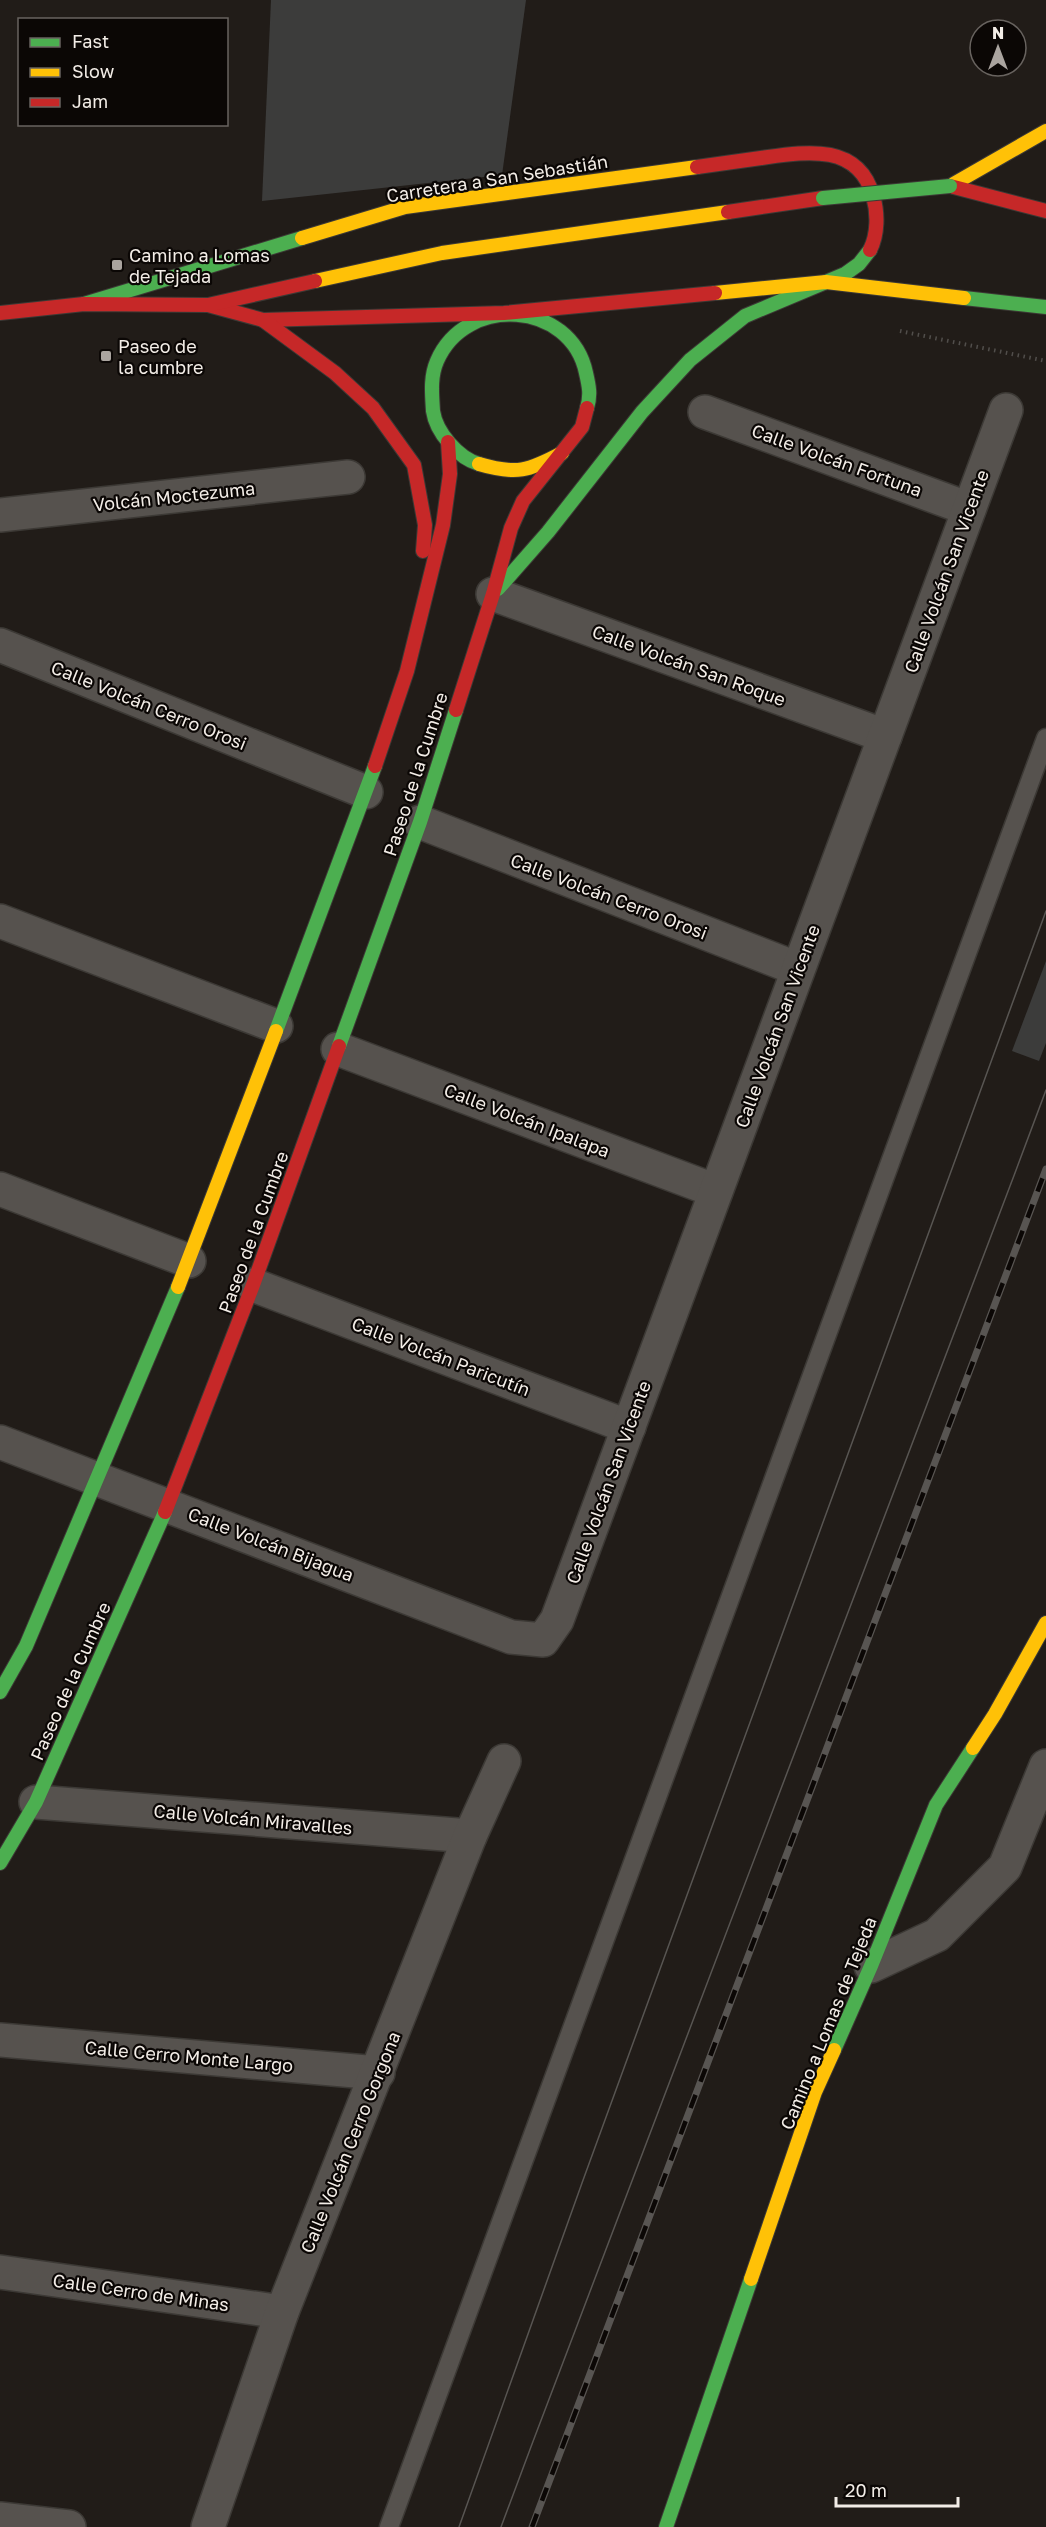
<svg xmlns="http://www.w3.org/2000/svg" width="1046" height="2527" viewBox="0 0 1046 2527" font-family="'Golos Text',sans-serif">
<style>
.building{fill:#3c3c3b}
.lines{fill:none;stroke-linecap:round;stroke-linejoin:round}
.lane-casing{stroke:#3c3935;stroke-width:21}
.street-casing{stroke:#3c3935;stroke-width:36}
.fast-casing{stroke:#3c3935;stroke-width:16}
.slow-casing{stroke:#3c3935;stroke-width:16}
.jam-casing{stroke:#3c3935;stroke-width:16}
.path{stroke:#514e4b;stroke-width:4;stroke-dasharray:1.5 4.5;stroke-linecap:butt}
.lane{stroke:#56524e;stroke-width:18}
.street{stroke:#56524e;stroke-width:33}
.fast{stroke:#4caf50;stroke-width:14}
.slow{stroke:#ffc107;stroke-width:14}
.jam{stroke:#c62828;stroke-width:14}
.tram{stroke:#585552;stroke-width:1.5}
.rail-casing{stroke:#585552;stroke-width:7}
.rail{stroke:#0b0705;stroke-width:4.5;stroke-dasharray:14;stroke-linecap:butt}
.fast-bridge-casing{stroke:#3c3935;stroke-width:16;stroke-linecap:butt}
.fast-bridge{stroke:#4caf50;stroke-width:14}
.poi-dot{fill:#aaa49f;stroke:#0b0705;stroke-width:2}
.labels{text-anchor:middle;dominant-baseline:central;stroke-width:4.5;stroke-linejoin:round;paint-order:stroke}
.street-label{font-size:18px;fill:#f3ede7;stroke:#0b0705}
.poi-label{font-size:18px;fill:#f3ede7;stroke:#0b0705;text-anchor:start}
</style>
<rect width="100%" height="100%" fill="#211c18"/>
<g class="building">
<polygon points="271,0 526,0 502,175 262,201"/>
<polygon points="1046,961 1046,1043 1039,1061 1012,1051"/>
</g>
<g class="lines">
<g class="lane-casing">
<polyline id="lane" points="389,2527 1046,738"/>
</g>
<g class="street-casing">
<g id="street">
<polyline points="705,412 969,509"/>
<polyline points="0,515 348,477"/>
<polyline points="493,594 885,736"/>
<polyline points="0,645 366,792"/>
<polyline points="420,822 798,969"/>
<polyline points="0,921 276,1026"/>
<polyline points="338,1049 716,1191"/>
<polyline points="0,1189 189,1261"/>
<polyline points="253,1285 629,1427"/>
<polyline points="0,1442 511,1637 543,1640 557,1620 1006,410"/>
<polyline points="36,1802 470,1836"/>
<polyline points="871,1966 937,1935 1005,1867 1046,1766"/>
<polyline points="0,2040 378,2073"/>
<polyline points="0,2272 282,2312"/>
<polyline points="0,2519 69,2527"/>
<polyline points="208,2527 282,2312 470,1836 504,1761"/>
</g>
</g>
<g class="fast-casing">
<g id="fast">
<polyline points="964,298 1046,307"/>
<polyline points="84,304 302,238"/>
<path d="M479,464C458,458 436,432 433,411C432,394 430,377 437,361C466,294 571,301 586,373C589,386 591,395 587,408"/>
<polyline points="498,589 548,532 642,412 690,360 745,316 845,274 859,264 870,250"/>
<polyline points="276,1031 375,766"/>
<polyline points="339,1046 420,822 456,710"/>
<polyline points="0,1692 26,1646 178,1287"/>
<polyline points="0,1863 36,1802 165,1512"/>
<polyline points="834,2050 871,1966 936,1805 973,1748"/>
<polyline points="666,2527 751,2279"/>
</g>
</g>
<g class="slow-casing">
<g id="slow">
<polyline points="950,186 1046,131"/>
<polyline points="302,238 405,207 697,167"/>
<polyline points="315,281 442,253 728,212"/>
<polyline points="715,293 826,282 964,298"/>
<path d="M479,464C516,475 529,471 562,453"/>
<polyline points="178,1287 276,1031"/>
<polyline points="973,1748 995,1714 1046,1623"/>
<polyline points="751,2279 815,2092 834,2050"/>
</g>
</g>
<g class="jam-casing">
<g id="jam">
<path d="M697,167C718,164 740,161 761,158C804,152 858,142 873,196C878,213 878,234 870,250"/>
<polyline points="950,186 1046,211"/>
<polyline points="728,212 823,198"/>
<polyline points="208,305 263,320 504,313 715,293"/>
<polyline points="0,313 84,304 208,305 315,281"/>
<polyline points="263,320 335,373 373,408 414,465 425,525 423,551"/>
<polyline points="456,710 493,594 511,528 523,501 582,427 587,408"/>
<polyline points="375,766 407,671 443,525 450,474 448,442"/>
<polyline points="165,1512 253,1285 339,1046"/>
</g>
</g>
<polyline class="path" points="900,331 1046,361"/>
<use href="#lane" class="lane"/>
<use href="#street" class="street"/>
<use href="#fast" class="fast"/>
<use href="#slow" class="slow"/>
<use href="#jam" class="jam"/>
<g class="tram">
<polyline points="459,2527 582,2183 1046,911"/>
<path d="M501,2527C680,2047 867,1570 1046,1090"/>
</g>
<g class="rail-casing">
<polyline id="rail" points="532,2527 1046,1169"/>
</g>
<use href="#rail" class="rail"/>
<g class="fast-bridge-casing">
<polyline id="fast-bridge" points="823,198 950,186"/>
</g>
<use href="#fast-bridge" class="fast-bridge"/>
</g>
<g class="poi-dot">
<rect x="111" y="259" width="12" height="12" rx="3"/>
<rect x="100" y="350" width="12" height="12" rx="3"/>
</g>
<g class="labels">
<g class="street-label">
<text transform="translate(497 178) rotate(-9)">Carretera a San Sebastián</text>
<text transform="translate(837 460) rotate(20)">Calle Volcán Fortuna</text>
<text transform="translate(174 496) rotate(-6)">Volcán Moctezuma</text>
<text transform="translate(946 571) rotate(-70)">Calle Volcán San Vicente</text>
<text transform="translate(689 665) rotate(20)">Calle Volcán San Roque</text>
<text transform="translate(149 705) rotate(22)">Calle Volcán Cerro Orosi</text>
<text transform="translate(415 774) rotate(-72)">Paseo de la Cumbre</text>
<text transform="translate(609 896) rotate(21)">Calle Volcán Cerro Orosi</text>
<text transform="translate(777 1026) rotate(-70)">Calle Volcán San Vicente</text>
<text transform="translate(527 1120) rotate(21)">Calle Volcán Ipalapa</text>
<text transform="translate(253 1232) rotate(-70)">Paseo de la Cumbre</text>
<text transform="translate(441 1356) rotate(21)">Calle Volcán Paricutín</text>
<text transform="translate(608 1482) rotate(-70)">Calle Volcán San Vicente</text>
<text transform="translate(271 1544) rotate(21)">Calle Volcán Bijagua</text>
<text transform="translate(70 1681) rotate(-66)">Paseo de la Cumbre</text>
<text transform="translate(253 1819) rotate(5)">Calle Volcán Miravalles</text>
<text transform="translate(828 2023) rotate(-68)">Camino a Lomas de Tejeda</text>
<text transform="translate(189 2056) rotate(5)">Calle Cerro Monte Largo</text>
<text transform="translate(350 2142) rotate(-68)">Calle Volcán Cerro Gorgona</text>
<text transform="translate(141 2292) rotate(8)">Calle Cerro de Minas</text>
</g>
<g class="poi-label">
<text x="129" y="255">Camino a Lomas<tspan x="129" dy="21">de Tejada</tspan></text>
<text x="118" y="346">Paseo de<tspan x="118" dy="21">la cumbre</tspan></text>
</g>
</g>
<rect x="18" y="18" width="210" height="108" fill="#0b0705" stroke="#68635f" stroke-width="1.5"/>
<rect x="30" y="38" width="30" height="9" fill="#4caf50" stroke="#68635f" stroke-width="1.5"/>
<text x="72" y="48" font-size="18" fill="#f3ede7">Fast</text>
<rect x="30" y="68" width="30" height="9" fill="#ffc107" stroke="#68635f" stroke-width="1.5"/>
<text x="72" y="78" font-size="18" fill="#f3ede7">Slow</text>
<rect x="30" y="98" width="30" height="9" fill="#c62828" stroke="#68635f" stroke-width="1.5"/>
<text x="72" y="108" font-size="18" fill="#f3ede7">Jam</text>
<g transform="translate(998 48)"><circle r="28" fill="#0b0705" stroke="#68635f" stroke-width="1.5"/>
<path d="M0-4.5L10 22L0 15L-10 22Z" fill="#aaa49f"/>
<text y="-9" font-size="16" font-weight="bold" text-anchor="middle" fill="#f3ede7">N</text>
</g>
<path d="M836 2497v9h122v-9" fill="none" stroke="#f3ede7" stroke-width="3"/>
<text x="845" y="2497" font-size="18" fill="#f3ede7" stroke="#0b0705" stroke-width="4.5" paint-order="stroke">20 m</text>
</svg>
